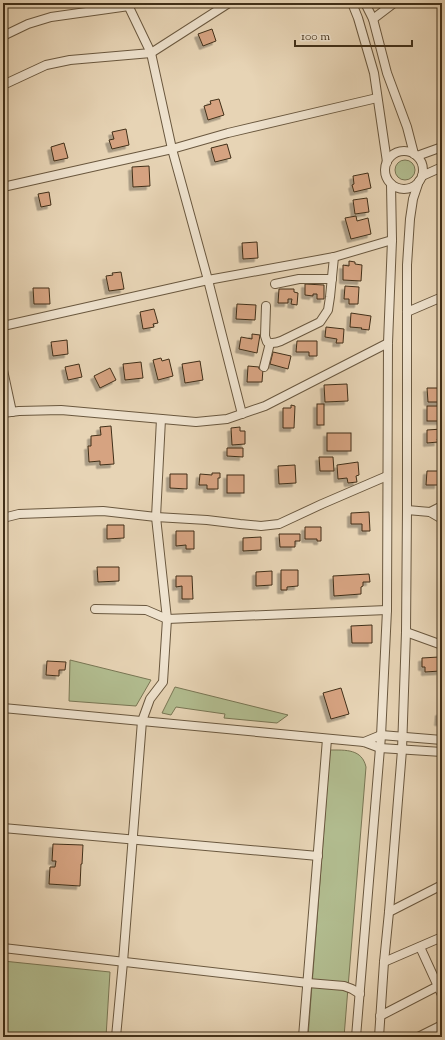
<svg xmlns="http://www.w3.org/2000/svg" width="445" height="1040" viewBox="0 0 445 1040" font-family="'Sorts Mill Goudy',serif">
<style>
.green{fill:#b2bd90;stroke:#797654}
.building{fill:#d6a381;stroke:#402f18;filter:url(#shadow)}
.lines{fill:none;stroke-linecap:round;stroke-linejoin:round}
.minor-casing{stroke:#6a583f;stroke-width:10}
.minor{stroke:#efe3cf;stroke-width:8}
</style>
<defs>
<filter id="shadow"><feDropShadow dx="-3.5" dy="3.5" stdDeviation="0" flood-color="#0004"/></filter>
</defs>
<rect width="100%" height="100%" fill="#e7d4b5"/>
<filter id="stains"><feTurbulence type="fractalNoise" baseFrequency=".005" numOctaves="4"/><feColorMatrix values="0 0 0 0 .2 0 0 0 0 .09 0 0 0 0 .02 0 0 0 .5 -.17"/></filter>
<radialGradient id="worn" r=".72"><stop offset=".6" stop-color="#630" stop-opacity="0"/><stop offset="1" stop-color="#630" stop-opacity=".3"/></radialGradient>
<g class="green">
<circle cx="405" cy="170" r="10"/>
<polygon points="70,660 151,680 136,706 69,701"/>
<polygon points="175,687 288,715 277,723 224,718 225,714 176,707 171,715 162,713"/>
<path d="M330,750C346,750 362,749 366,767L344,1037H308Z"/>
<polygon points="3,961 110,972 106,1037 3,1037"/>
</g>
<g class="building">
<polygon points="212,29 216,41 203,46 198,34"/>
<polygon points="219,99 224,115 208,120 204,106 211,104 210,101"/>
<polygon points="126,129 129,145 112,149 109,140 114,139 112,132"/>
<polygon points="64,143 68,158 54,161 51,147"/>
<polygon points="227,144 231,158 215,162 211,148"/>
<polygon points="149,166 150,186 133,187 132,167"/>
<polygon points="368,173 371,188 354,192 352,185 354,184 353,176"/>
<polygon points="49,192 51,205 41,207 38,194"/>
<polygon points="367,198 369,212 355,214 353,200"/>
<polygon points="356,216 357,221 368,218 371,234 351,239 345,218"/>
<polygon points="257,242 258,258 243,259 242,243"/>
<polygon points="349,261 355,262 355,264 362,265 361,281 343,280 343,265 349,266"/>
<polygon points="121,272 124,289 109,291 106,276 113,275 112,273"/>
<polygon points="305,284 324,285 324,299 317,299 317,294 313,294 313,296 305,295"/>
<polygon points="345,286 359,287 358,304 349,304 349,299 344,299"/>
<polygon points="33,288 49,288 50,304 34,304"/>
<polygon points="279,289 294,289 294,292 298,293 297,305 291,304 292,299 288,299 288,303 278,303"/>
<polygon points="237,304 256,305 255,320 236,319"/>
<polygon points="154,309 158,323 153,324 154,327 143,329 140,312"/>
<polygon points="351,313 371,316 369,330 361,329 362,328 350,327"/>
<polygon points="326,327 344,329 343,343 336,343 337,339 325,337"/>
<polygon points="252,334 260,335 257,353 239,349 241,337 252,339"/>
<polygon points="67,340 68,354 53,356 51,342"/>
<polygon points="297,341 317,341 317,356 309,356 309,352 296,352"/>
<polygon points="273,352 291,356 288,369 270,364"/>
<polygon points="161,358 162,361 169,359 173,376 158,380 153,360"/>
<polygon points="200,361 203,380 185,383 182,364"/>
<polygon points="141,362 143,378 125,380 123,364"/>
<polygon points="79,364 82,377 68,380 65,367"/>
<polygon points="248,366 259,367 259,369 263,369 262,382 247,382"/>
<polygon points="110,368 116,380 100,388 94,376"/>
<polygon points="347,384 348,401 325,402 324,385"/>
<polygon points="427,388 442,388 442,402 428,402"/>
<rect x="317" y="404" width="7" height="21"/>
<polygon points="291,405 295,406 294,428 283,428 283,408 291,408"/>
<rect x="427" y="406" width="15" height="15"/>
<polygon points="111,426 114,464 100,465 100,461 89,462 88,446 91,446 91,436 101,435 100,427"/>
<polygon points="240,427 240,431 245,431 245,444 232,445 231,428"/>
<polygon points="442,429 442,439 437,439 438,442 427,443 427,430"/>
<rect x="327" y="433" width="24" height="18"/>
<polygon points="227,448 243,448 243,457 227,456"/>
<polygon points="319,457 333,457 334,471 320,471"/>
<polygon points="358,462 359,475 356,476 357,482 348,483 347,478 338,479 337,465"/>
<polygon points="295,465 296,483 279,484 278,466"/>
<polygon points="427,471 442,471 442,480 438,480 438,485 426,485"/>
<polygon points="212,473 220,473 220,478 218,478 218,489 207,489 207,485 199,485 200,474 212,475"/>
<polygon points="170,474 187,474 187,489 170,488"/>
<rect x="227" y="475" width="17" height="18"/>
<polygon points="369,512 370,531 362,531 362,524 351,524 351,513"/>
<polygon points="107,525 124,525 124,538 107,539"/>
<polygon points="305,527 321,527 321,541 317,541 317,539 305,539"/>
<polygon points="176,531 194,531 194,549 186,549 186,545 176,546"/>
<polygon points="279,534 300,534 300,541 295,541 295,547 280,547"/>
<polygon points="261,537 261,550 243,551 243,538"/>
<polygon points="97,567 119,567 119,581 98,582"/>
<polygon points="281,570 298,570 298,586 287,587 287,590 281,590"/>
<polygon points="272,571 272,585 256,586 256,572"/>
<polygon points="369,574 370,582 363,582 363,586 361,587 361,594 334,596 333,576"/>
<polygon points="176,576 192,576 193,599 182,599 182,586 176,587"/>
<polygon points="372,625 372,643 352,643 351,626"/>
<polygon points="439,657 440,671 425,672 425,667 422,667 422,658"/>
<polygon points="47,661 66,662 65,670 59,670 59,676 46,675"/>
<polygon points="341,688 349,714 331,719 323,693"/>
<polygon points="439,712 442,712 442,722 438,722"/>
<polygon points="53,844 83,845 82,864 81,864 80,886 49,884 50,867 55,867 56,861 52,861"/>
</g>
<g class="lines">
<g class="minor-casing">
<g id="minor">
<polyline points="127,3 151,53 172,149 208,280 242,414"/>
<polyline points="352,3 358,18 374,73 387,162"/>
<polyline points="365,3 373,19 387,73 407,127 414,154"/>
<polyline points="373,19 394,3"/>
<polyline points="3,36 28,24 51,17 129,6 132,3"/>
<polyline points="3,85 46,65 70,60 151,53 229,3"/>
<circle cx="404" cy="170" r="19"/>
<polyline points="417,156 442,147"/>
<polyline points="422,176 442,167"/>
<polyline points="3,187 172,149 228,133 377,98"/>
<polyline points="275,284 299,279 332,279"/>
<path d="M266,306L265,336L267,342C272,344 276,343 281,341L320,322L328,310L330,297L334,257"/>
<polyline points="407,312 442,297"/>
<polyline points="3,326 208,280 334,257 392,240"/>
<polyline points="264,367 270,343"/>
<polyline points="3,370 12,412"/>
<polyline points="3,413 19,411 61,410 196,422 227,419 265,406 388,343"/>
<polyline points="407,510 430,512 442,519"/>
<polyline points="430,512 442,506"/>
<polyline points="3,518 19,514 103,511 156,517 207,520 240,524 261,526 279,524 322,504 387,476"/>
<polyline points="95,609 146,610 167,619 387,610"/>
<polyline points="406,632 442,645"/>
<polyline points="3,708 364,742 380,748 442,752"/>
<polyline points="364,742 381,735 442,740"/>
<polyline points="3,828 318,856"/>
<polyline points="389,912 442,885"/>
<polyline points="420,947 442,995"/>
<polyline points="3,948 308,983 344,986 352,989 360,994"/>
<polyline points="384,962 442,937"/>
<polyline points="380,1016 438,986"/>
<polyline points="116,1037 123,962 142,721 150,699 163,682 167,619 156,517 161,419"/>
<polyline points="303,1037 327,739"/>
<polyline points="356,1037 381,736 387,610 388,343 392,240 391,184"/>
<polyline points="379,1037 384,962 389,912 402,750 406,632 407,510 407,265 410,219 413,199 419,181"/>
<polyline points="418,1037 442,1025"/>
</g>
</g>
<use href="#minor" class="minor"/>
</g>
<rect width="445" height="1040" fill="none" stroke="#e7d4b5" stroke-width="16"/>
<rect x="4" y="4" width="437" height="1032" fill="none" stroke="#402f18" stroke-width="2"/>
<rect x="8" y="8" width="429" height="1024" fill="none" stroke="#402f18"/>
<path d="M295 40v6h117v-6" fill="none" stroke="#402f18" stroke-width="2"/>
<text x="301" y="40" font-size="12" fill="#402f18" stroke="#efe3cf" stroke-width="3" paint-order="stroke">100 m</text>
<rect width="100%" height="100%" filter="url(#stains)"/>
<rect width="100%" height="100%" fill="url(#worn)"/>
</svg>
